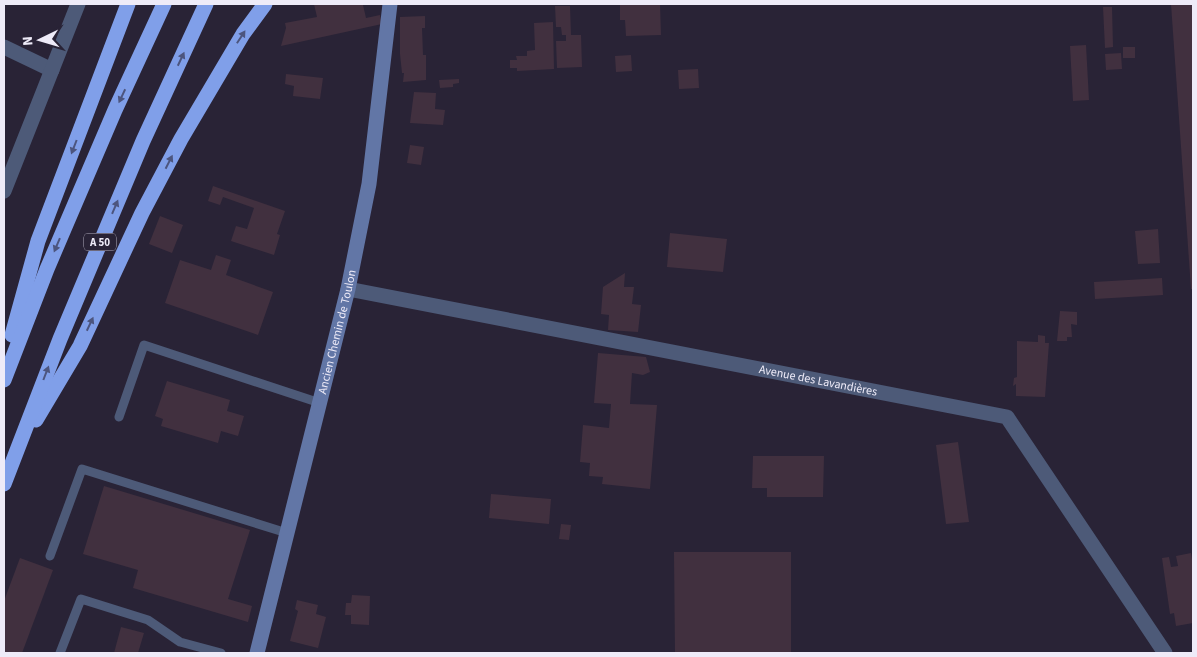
<svg xmlns="http://www.w3.org/2000/svg" width="1197" height="657" viewBox="0 0 1197 657" font-family="'Source Sans 3',sans-serif">
<style>
.building{fill:#41303f}
.lines{fill:none;stroke-linecap:round;stroke-linejoin:round}
.service{stroke:#4d5a78;stroke-width:9}
.minor{stroke:#4d5a78;stroke-width:15}
.tertiary{stroke:#4d5a78;stroke-width:15}
.secondary{stroke:#6276a6;stroke-width:15}
.motorway{stroke:#809fe9;stroke-width:15}
.oneway{fill:#4c557e}
.labels{text-anchor:middle;dominant-baseline:central;stroke-width:5;stroke-linejoin:round;paint-order:stroke}
.shield{fill:#292336;stroke:#b3afbe;stroke-width:1}
.shield-label{font-size:11px;font-weight:bold;fill:#eeebf8}
.street-label{font-size:12px;fill:#eeebf8;stroke:#292336}
</style>
<rect width="100%" height="100%" fill="#292336"/>
<g class="building">
<polygon points="314,4 367,4 363,5 366,18 380,15 382,24 281,46 286,28 285,23 317,17"/>
<polygon points="620,4 660,4 661,35 626,36 625,20 620,20"/>
<polygon points="1171,4 1193,4 1193,289 1191,289"/>
<polygon points="555,6 570,6 571,35 581,35 582,67 557,68 556,41 566,41 566,35 562,35 561,27 556,27"/>
<polygon points="1103,7 1112,7 1113,47 1105,48"/>
<polygon points="425,16 425,28 422,28 423,55 426,55 426,80 403,82 404,73 402,73 400,54 400,17"/>
<polygon points="553,22 554,69 517,71 517,68 510,68 510,60 517,60 516,56 527,56 527,51 535,50 534,23"/>
<polygon points="1086,45 1089,100 1073,101 1070,46"/>
<rect x="1123" y="47" width="12" height="11"/>
<polygon points="1121,53 1122,69 1106,70 1105,54"/>
<polygon points="631,55 632,71 616,72 615,56"/>
<polygon points="698,69 699,88 679,89 678,70"/>
<polygon points="286,74 323,78 320,99 293,96 294,86 285,84"/>
<polygon points="459,79 459,83 453,84 453,87 440,88 439,80"/>
<polygon points="414,92 436,93 435,109 445,110 443,125 410,123"/>
<polygon points="410,145 424,147 421,165 407,163"/>
<polygon points="213,186 285,211 277,234 280,235 274,255 231,241 236,226 247,229 254,208 223,197 220,205 208,201"/>
<polygon points="160,216 183,225 172,253 149,244"/>
<polygon points="1158,229 1160,263 1138,264 1135,231"/>
<polygon points="670,233 727,239 723,272 667,267"/>
<polygon points="216,255 231,260 226,275 273,292 258,335 165,303 180,260 211,270"/>
<polygon points="625,273 624,287 634,287 632,304 641,305 638,332 608,330 609,315 601,314 603,287"/>
<polygon points="1162,278 1163,295 1095,299 1094,282"/>
<polygon points="1060,311 1077,312 1077,325 1071,324 1072,337 1067,337 1067,341 1057,341"/>
<polygon points="1038,335 1045,336 1045,343 1049,343 1045,397 1016,396 1016,384 1013,386 1014,378 1017,377 1017,341 1038,342"/>
<polygon points="598,353 646,357 650,372 643,375 632,373 630,404 657,405 650,489 602,484 603,477 589,476 590,463 580,462 583,425 609,428 611,404 594,403"/>
<polygon points="167,381 230,400 227,411 244,416 238,436 221,431 218,443 161,426 163,419 155,416"/>
<polygon points="958,442 969,522 946,524 936,445"/>
<polygon points="753,456 824,456 823,497 767,497 767,488 752,488"/>
<polygon points="104,486 250,530 228,599 252,606 248,622 133,588 138,570 83,554"/>
<polygon points="491,494 551,499 549,524 489,518"/>
<polygon points="561,524 571,525 569,540 559,539"/>
<polygon points="674,552 791,552 791,653 675,653"/>
<polygon points="1191,553 1193,566 1193,623 1176,626 1174,613 1170,614 1162,558 1169,557 1171,567 1178,566 1176,556"/>
<polygon points="20,558 53,570 22,653 4,653 4,601"/>
<polygon points="352,595 370,596 369,625 351,624 351,615 345,615 346,603 351,603"/>
<polygon points="297,600 318,605 316,614 326,617 318,648 290,641 298,611 295,609"/>
<polygon points="121,627 144,633 138,653 114,653"/>
</g>
<g class="lines">
<g class="service">
<polyline points="119,417 144,345 320,403"/>
<polyline points="50,556 82,469 287,533"/>
<polyline points="60,653 81,599 148,620 180,642 221,653"/>
</g>
<g class="minor">
<polyline points="4,47 52,70"/>
<path id="s1" d="M348,289L1007,417L1165,653"/>
</g>
<polyline class="tertiary" points="4,191 78,4"/>
<path class="secondary" id="s2" d="M257,653L348,289L369,184L390,4"/>
<g class="motorway">
<polyline points="12,335 38,241 128,4"/>
<polyline points="4,380 47,269 115,110 164,4"/>
<polyline points="36,420 80,346 142,213 181,139 243,34 265,4"/>
<polyline points="4,484 60,339 143,141 206,4"/>
</g>
</g>
<defs><path id="oneway-solid" d="M-6-.8H1V-3.2L6.5 0L1 3.2V.8H-6Z" transform="scale(1.25)"/></defs>
<g class="oneway">
<use href="#oneway-solid" transform="translate(241 37) rotate(-57)"/>
<use href="#oneway-solid" transform="translate(181 59) rotate(-65)"/>
<use href="#oneway-solid" transform="translate(122 96) rotate(115)"/>
<use href="#oneway-solid" transform="translate(74 147) rotate(111)"/>
<use href="#oneway-solid" transform="translate(169 162) rotate(-63)"/>
<use href="#oneway-solid" transform="translate(115 207) rotate(-67)"/>
<use href="#oneway-solid" transform="translate(57 245) rotate(113)"/>
<use href="#oneway-solid" transform="translate(90 324) rotate(-65)"/>
<use href="#oneway-solid" transform="translate(46 373) rotate(-69)"/>
</g>
<g class="labels">
<rect class="shield" x="84" y="233.5" width="32" height="17" rx="4"/>
<g class="shield-label">
<text x="100" y="242">A 50</text>
</g>
<g class="street-label">
<text stroke="none"><textPath href="#s2" startOffset="331">Ancien Chemin de Toulon</textPath></text>
<text stroke="none"><textPath href="#s1" startOffset="479">Avenue des Lavandières</textPath></text>
</g>
</g>
<rect width="1197" height="657" fill="none" stroke="#eeebf8" stroke-width="10"/>
<g transform="translate(40 40) rotate(265)" stroke="#292336" stroke-width="4" paint-order="stroke">
<path d="M0-4L9 19L0 12L-9 19Z" fill="#eeebf8"/>
<text y="-8" font-size="14" font-weight="bold" text-anchor="middle" fill="#eeebf8">N</text>
</g>
</svg>
